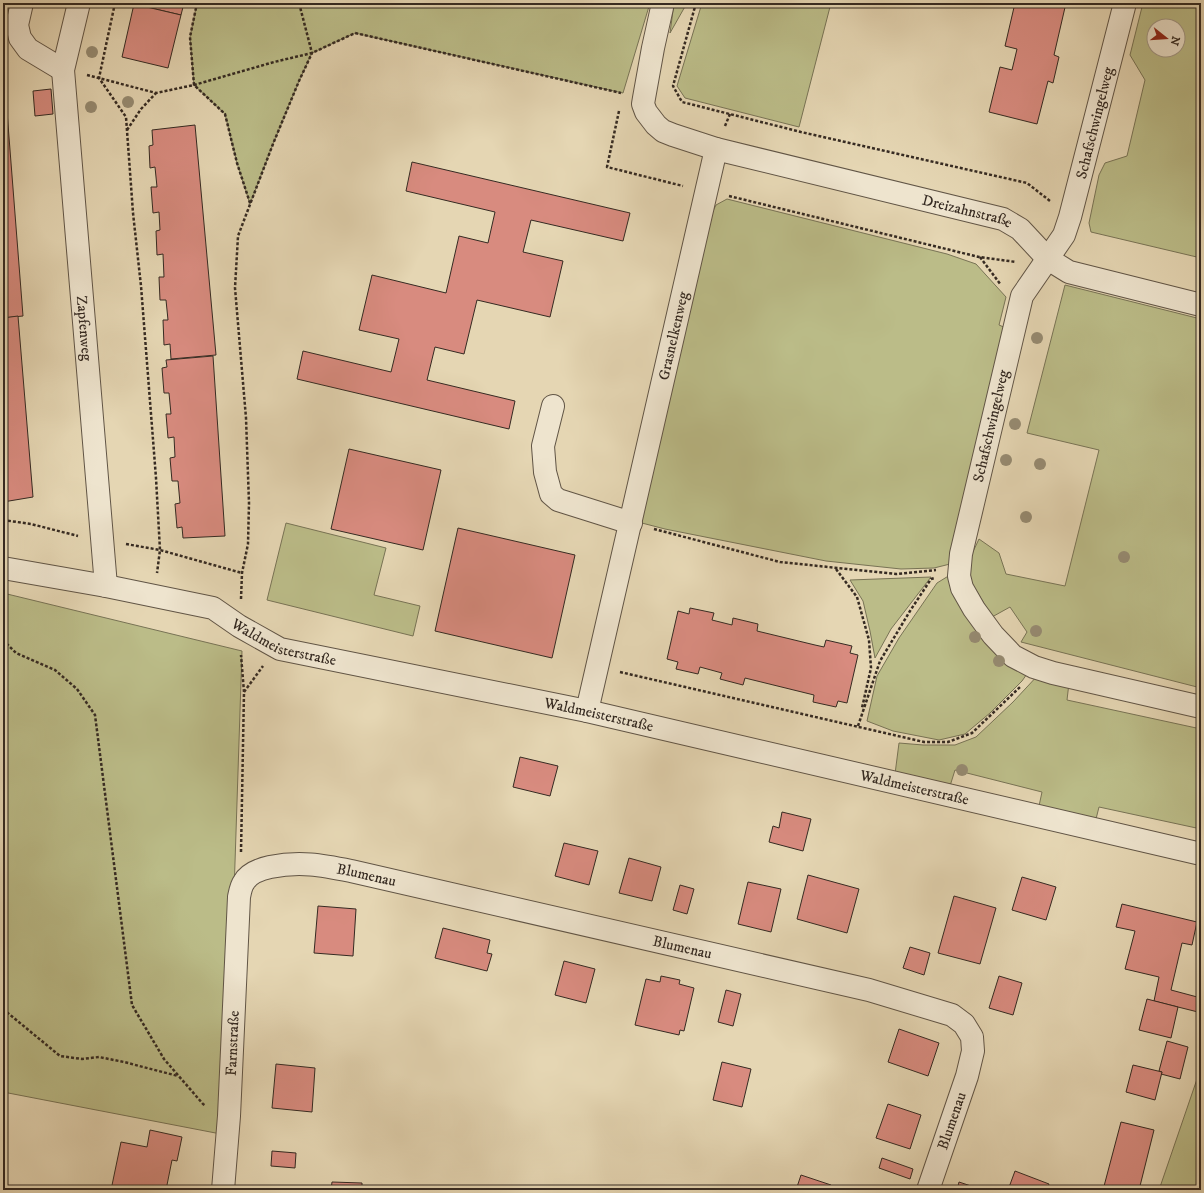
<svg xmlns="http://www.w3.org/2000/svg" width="1204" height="1193" viewBox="0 0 1204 1193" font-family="'IM FELL DW Pica',serif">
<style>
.green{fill:#bbbc88;stroke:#787355;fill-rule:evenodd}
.building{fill:#d88b7f;stroke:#352a22}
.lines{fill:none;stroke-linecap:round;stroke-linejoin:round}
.minor-casing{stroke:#615546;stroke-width:24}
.path{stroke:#352a22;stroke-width:2.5;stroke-dasharray:3 2;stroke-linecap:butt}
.minor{stroke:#eee4ce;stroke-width:22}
.tree{fill:#968b72}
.labels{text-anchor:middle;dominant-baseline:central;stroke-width:3;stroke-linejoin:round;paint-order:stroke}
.street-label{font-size:15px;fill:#352a22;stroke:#eee4ce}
</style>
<rect width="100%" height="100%" fill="#e5d6b3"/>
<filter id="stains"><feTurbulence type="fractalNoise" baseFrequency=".005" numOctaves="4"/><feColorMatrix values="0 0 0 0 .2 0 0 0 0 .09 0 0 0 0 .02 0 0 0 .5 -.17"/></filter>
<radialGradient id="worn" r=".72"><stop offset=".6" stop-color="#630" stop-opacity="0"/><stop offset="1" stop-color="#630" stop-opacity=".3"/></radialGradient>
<g class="green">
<polygon points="197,3 650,3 623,93 355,33 312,53 299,81 273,144 250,204 237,163 225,114 194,85 190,37"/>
<polygon points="674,3 687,3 670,33"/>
<polygon points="702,3 831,3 799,127 685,98 677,86"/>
<path d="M1143,3H1201V258L1091,232L1089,223L1099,175L1105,163L1127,156L1145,80L1130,55ZM1154,26H1178V50H1154Z"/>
<polygon points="727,199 947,254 976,264 1006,297 999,325 1006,328 950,564 934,568 901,569 826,561 665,529 638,522 711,215 716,205"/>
<polygon points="1065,285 1201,319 1201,688 1021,642 1027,632 1010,607 992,617 970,580 970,558 979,539 999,553 1006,574 1065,586 1099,450 1027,433"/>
<polygon points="286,523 386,548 374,595 420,606 413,636 267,600"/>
<polygon points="950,575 1029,671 1022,681 990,713 965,734 939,740 893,731 867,721 877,676 899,638 937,583"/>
<polygon points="931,577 891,629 875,658 870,631 863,601 850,580"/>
<polygon points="3,593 242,651 226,1135 3,1092"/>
<polygon points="1040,673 1069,683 1067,700 1201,729 1201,829 1099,807 1096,819 1039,806 1042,792 955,770 950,786 895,774 899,743 923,745 955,745 976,737 1013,702"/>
<polygon points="1201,1070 1201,1190 1159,1190 1196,1082"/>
</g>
<g class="building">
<polygon points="135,3 184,3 181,15 134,4"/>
<polygon points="1015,3 1066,3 1054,55 1059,57 1053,83 1048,81 1037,124 989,112 1000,67 1012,70 1017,49 1005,46"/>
<polygon points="134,4 181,15 168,68 122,57"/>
<polygon points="3,86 5,86 23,316 3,318"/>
<polygon points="51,89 53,114 35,116 33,91"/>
<polygon points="195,125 216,355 171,359 170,344 164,345 163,320 168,320 166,300 160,300 159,277 164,277 163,254 157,255 156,231 160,230 159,212 153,213 151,187 157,187 155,167 150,168 149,146 153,145 152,130"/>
<polygon points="412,162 630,213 623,241 531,220 523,252 563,261 550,317 477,300 464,354 435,347 427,380 515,401 509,429 297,379 303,351 391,372 399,339 359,330 372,275 446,293 459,236 488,243 495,212 406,191"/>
<polygon points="18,316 33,497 3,502 3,318"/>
<polygon points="213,356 225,536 183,538 182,527 177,528 175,504 180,503 178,481 172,481 170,458 175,457 174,437 168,438 166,414 171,414 169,393 164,393 162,368 167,367 166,360"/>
<polygon points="349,449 441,470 423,550 331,529"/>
<polygon points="458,528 575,555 552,658 435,631"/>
<polygon points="690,608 714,613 712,620 732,625 733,618 758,624 757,631 815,645 824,647 826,640 852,646 850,653 858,655 847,703 838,701 836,707 813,702 814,695 745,678 743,685 720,679 722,673 700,667 698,674 676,669 678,662 667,659 678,611 689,614"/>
<polygon points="520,757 558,766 550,796 513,787"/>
<polygon points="782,812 811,819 803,851 769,842 773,826 779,828"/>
<polygon points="564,843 598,851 589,885 555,876"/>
<polygon points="629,858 661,867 652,901 619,893"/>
<polygon points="808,875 859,889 847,933 797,919"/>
<polygon points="1022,877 1056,887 1046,920 1012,910"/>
<polygon points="748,882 781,889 771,932 738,924"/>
<polygon points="680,885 694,889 687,914 673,910"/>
<polygon points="954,896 996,908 980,964 938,953"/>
<polygon points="1122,904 1197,922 1192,945 1182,943 1171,990 1201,998 1198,1012 1154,1001 1159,977 1125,969 1135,931 1116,927"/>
<polygon points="318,906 356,909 353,956 314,953"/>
<polygon points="443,928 490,940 487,953 492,954 487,971 435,958"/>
<polygon points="910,947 930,953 924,975 903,968"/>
<polygon points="564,961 595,969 586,1003 555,995"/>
<polygon points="661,976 680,980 679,984 694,988 684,1031 680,1030 679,1035 635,1025 646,979 660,982"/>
<polygon points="999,976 1022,983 1013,1015 989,1008"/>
<polygon points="726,990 741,994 733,1026 718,1022"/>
<polygon points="1147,999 1178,1007 1171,1038 1139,1030"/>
<polygon points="899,1029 939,1043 928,1076 888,1062"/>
<polygon points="1167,1041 1188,1047 1180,1079 1161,1074 1162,1072 1159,1071"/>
<polygon points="722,1062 751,1069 742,1107 713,1100"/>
<polygon points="276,1064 315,1068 312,1112 272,1108"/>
<polygon points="1133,1065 1162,1072 1155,1100 1126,1092"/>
<polygon points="888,1104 921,1115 910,1149 876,1138"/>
<polygon points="1121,1122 1154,1130 1139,1190 1103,1190"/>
<polygon points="150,1130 182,1137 177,1161 172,1160 166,1190 111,1190 121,1142 147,1147"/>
<polygon points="272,1151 296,1153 295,1168 271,1166"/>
<polygon points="882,1158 913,1169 910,1179 879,1168"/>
<polygon points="1015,1171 1049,1184 1047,1190 1008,1190"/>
<polygon points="801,1175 831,1185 830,1190 796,1190"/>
<polygon points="332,1182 362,1183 362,1190 331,1190"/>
<polygon points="959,1182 983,1190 957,1190"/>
</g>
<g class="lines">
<g class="minor-casing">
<g id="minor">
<polyline points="22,3 17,25 20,38 28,49 63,70"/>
<path id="s1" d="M79,3L63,70L106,586"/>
<path id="s2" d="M663,3L653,48L644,98L643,104L646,112L656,125L663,131L673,135L716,149L1003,219L1020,229L1048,259L1069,272L1201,305"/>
<polyline points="1125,3 1070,217 1064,235 1022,296 961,554 959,576 962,588 974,609 993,635 1013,656 1034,667 1053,673 1201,707"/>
<polyline points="553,406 543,446 545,472 551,494 558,500 631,523"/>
<path id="s3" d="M3,568L106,586L213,608L239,626L280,649L587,711L1201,854"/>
<path id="s4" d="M587,711L716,149"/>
<path id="s5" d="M223,1190L229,1116L239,897C240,892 241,886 244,882C249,873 261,869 270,867C300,861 321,865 351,871L869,990L952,1015L964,1024L972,1037L973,1051L967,1076L928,1190"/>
</g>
</g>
<g class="path">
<polyline points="115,3 99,78 126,117 133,213 141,286 156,478 160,550 157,573"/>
<polyline points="197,3 190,37 194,85 225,114 237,163 250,203"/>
<polyline points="696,3 673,86 682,102 801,132 1027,183 1050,201"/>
<polyline points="87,75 156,93 194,85 274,62 312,53 355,33 621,93"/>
<polyline points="619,111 607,167 683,186"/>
<polyline points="725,126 730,114"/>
<polyline points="127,130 141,109 156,93"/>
<polyline points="729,196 979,257 1016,262"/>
<polyline points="980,257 1001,285"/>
<polyline points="3,520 31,524 78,536"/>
<polyline points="654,529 780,562 896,574 936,570"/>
<polyline points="126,544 160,550 242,573"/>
<polyline points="836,569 857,597 869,640 871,668 862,708"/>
<polyline points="241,599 242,573 248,544 249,503 246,418 235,288 238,236 273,144 299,81 312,53 299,3"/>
<polyline points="3,640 16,653 55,670 77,689 95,715 132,1005 164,1059 203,1104 206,1106"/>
<polyline points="620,672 924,742 948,742 972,733 1020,687"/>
<polyline points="244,692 263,666"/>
<polyline points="858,726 880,661 910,611 931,579 935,578"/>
<polyline points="241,852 244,692 241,655"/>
<polyline points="3,1009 60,1056 82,1059 99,1057 124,1062 178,1076"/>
</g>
<use href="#minor" class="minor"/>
</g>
<g class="tree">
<circle cx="92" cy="52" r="6"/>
<circle cx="128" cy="102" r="6"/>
<circle cx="91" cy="107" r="6"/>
<circle cx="1037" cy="338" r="6"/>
<circle cx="1015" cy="424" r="6"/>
<circle cx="1006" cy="460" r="6"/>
<circle cx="1040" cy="464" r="6"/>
<circle cx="1026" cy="517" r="6"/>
<circle cx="1124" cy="557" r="6"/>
<circle cx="1036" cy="631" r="6"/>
<circle cx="975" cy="637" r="6"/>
<circle cx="999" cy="661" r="6"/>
<circle cx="962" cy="770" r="6"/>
</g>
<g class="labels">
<g class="street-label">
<text transform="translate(1095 123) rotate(-76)">Schafschwingelweg</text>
<text stroke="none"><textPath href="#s2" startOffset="452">Dreizahnstraße</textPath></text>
<text stroke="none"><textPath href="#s1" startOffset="328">Zapfenweg</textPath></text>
<text stroke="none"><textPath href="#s4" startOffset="385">Grasnelkenweg</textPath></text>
<text transform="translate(991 426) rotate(-77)">Schafschwingelweg</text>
<text stroke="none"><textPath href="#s3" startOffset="294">Waldmeisterstraße</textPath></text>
<text stroke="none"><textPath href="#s3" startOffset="618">Waldmeisterstraße</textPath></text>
<text stroke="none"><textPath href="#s3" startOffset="942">Waldmeisterstraße</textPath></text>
<text stroke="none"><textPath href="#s5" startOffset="438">Blumenau</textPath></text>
<text stroke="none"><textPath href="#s5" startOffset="762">Blumenau</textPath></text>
<text stroke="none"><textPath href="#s5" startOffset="147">Farnstraße</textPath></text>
<text transform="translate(952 1121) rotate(-71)">Blumenau</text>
</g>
</g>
<rect width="1204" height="1193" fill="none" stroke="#e5d6b3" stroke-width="16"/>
<rect x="4" y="4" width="1196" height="1185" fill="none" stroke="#352a22" stroke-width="2"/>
<rect x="8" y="8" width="1188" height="1177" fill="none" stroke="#352a22"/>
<g transform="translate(1166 38) rotate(107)"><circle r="19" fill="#eee4ce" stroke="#a49a89"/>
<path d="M0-3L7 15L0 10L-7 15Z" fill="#8f2418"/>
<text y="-6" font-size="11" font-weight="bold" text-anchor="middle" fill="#352a22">N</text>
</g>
<rect width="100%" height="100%" filter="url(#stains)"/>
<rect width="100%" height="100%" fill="url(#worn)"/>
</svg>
